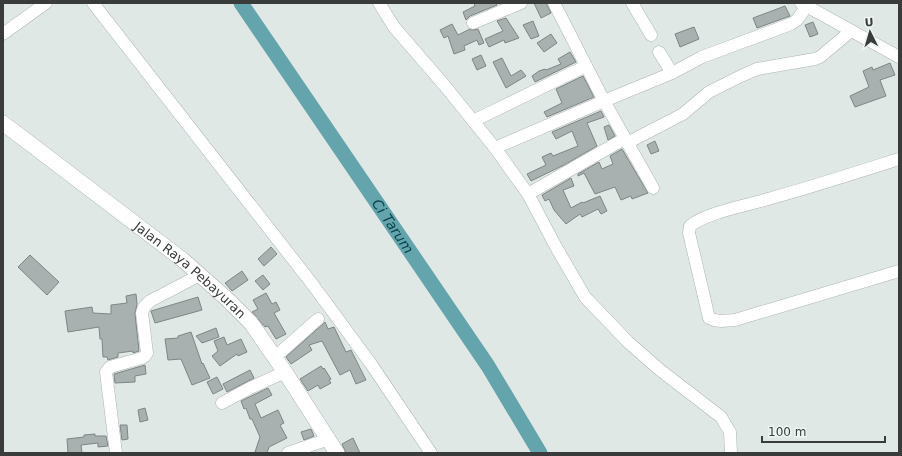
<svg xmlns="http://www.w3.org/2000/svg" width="902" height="456" viewBox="0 0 902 456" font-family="'DejaVu Sans',sans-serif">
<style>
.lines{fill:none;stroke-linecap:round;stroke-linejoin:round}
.river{stroke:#64a4ad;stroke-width:15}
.building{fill:#a8b1b0;stroke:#7d8685}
.minor-casing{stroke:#acb4b1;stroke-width:13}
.major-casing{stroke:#acb4b1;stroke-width:16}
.minor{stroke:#fff;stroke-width:12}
.major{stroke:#fff;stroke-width:15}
.labels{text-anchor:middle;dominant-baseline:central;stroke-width:3;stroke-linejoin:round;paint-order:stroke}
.street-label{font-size:13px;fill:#393c3a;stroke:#edf6f2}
.water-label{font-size:14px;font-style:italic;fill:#08454d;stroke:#edf6f2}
</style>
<rect width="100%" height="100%" fill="#e0e8e5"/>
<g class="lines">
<path class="river" id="s1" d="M241,3L488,366L540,453"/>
</g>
<g class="building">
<polygon points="474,3 496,3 497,5 470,16 466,20 463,12 475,6"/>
<polygon points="534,3 546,3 551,13 541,18"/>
<polygon points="785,6 790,16 757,28 753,18"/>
<polygon points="506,18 519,38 505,43 504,40 489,47 485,39 503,31 497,21"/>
<polygon points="533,21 539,36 531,39 523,25"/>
<polygon points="813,22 818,34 810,37 805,25"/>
<polygon points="452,24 458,35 470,29 472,30 478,29 484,43 479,45 477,40 464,46 465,50 454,54 448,36 444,38 440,30"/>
<polygon points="694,27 699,39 680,47 675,34"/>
<polygon points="551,34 557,43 544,52 537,43"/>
<polygon points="570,52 576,62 535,82 532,76 539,71 545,69 546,70 561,64 558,59"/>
<polygon points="481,55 486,66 477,70 472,59"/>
<polygon points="502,58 511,76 521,70 526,76 506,88 493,62"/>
<polygon points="890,63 895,75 880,80 886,96 855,107 850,96 869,87 863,71 872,67 873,70"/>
<polygon points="583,76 594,97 547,117 544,112 562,103 556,89"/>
<polygon points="601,111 604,117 587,123 597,146 564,165 531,181 527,174 546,165 542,157 551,153 553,156 578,146 572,131 556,139 552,132"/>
<polygon points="609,125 615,136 608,140 604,127"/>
<polygon points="655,141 659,151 651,154 647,145"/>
<polygon points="622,149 648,193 632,199 631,196 621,200 615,187 595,194 584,173 578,176 578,174 599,162 602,169 613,164 610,156"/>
<polygon points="571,178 574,186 563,190 571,208 582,202 583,203 600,196 607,211 601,214 598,209 582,217 580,214 566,224 554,210 549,199 545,201 542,195"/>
<polygon points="271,247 277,254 264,266 258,259"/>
<polygon points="30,255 59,282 47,295 18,267"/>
<polygon points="242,271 248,280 232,291 225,283"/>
<polygon points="263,275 270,284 263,290 255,281"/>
<polygon points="266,293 272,304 276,302 280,310 274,313 286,334 276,339 268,326 265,327 252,312 258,309 253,300"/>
<polygon points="136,294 137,304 135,314 139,351 133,353 133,351 118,353 118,357 108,360 107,357 103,357 102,339 100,339 99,327 68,332 65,311 92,307 93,313 111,314 111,305 127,303 126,296"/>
<polygon points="198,297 202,310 155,323 151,311"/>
<polygon points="325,322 328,329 334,327 346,352 351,350 366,380 356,384 350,370 340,375 322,341 309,345 312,350 291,364 286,357"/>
<polygon points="216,328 219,337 202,343 196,336"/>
<polygon points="191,332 202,364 203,363 210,378 192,385 181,359 168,360 165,339 178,338 178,336"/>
<polygon points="224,337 227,345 241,339 247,352 238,356 237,354 220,366 212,356 218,351 214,341"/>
<polygon points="145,365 146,374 135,376 135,382 115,383 114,374"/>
<polygon points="321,366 323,369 324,368 331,379 329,380 331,383 320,389 318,385 308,391 300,379"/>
<polygon points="250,370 254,378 227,392 223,384"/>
<polygon points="217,377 223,389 213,394 207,382"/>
<polygon points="268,388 272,395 255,404 261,418 278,410 284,423 280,425 287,438 269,447 267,453 259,453 255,452 260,437 252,419 250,419 246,408 244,409 241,401"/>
<polygon points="145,408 148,420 140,422 138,410"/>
<polygon points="120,425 127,425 128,439 122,440"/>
<polygon points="311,429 314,436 304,440 301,432"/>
<polygon points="95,434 95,436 106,436 108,446 98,447 98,443 81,445 82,453 68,453 67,439 84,437 84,435"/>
<polygon points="353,438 360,453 346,453 342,444"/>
</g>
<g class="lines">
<g class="minor-casing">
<g id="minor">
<polyline points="93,3 313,285 371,364 431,453"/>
<polyline points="379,3 394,27 445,86 495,148 528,194 556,247 585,297 628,342 660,370 721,417 730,432 731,453"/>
<polyline points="554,3 604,101 653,188"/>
<polyline points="632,3 651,35"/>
<polyline points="801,3 899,57"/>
<polyline points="473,23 521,3"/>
<polyline points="3,34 46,3"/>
<polyline points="659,52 672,73"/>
<polyline points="473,121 586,66"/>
<polyline points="627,143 683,114 709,92 741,76 757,69 815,59 820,57 851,31"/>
<polyline points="495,148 604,101 672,73 702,57 791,24 797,20 807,6"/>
<path d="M899,159C855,173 812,187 768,199C748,205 705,213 690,226L689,233L709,318L714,320L721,321L735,320L899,271"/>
<polyline points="528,194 624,139"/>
<polyline points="275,357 318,319"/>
<polyline points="222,403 250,388 285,372"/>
<polyline points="116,453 106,372 110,367 142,358 145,356 147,353 142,313 144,307 150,301 200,275"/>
<polyline points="288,453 329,439"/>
</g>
</g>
<g class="major-casing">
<g id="major">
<path id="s2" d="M3,123L183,260L227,299L251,323L285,372L337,453"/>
</g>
</g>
<use href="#minor" class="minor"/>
<use href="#major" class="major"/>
</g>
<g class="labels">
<g class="street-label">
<text stroke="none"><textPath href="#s2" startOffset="238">Jalan Raya Pebayuran</textPath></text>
</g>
<g class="water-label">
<text stroke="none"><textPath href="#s1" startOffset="270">Ci Tarum</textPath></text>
</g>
</g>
<rect width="902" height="456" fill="none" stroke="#393c3a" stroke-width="8"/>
<g transform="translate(870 32) rotate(355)" stroke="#edf6f2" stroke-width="3" paint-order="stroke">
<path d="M0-3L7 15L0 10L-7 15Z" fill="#393c3a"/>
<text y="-6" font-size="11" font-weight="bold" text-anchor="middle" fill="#393c3a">U</text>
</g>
<path d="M762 436v6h123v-6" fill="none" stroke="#393c3a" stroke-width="2"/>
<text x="768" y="436" font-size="12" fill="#393c3a" stroke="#edf6f2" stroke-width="3" paint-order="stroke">100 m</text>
</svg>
